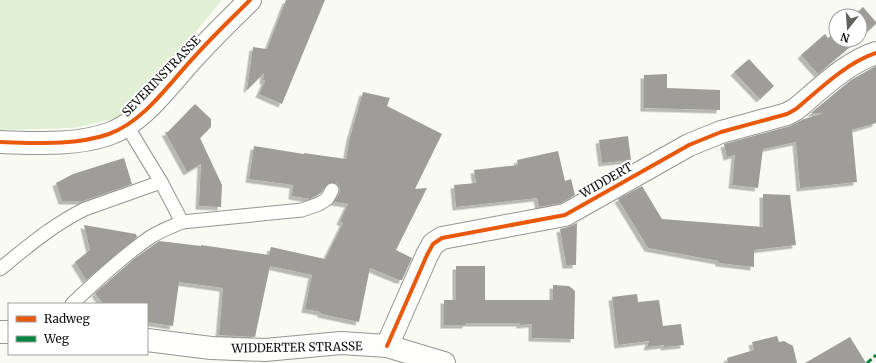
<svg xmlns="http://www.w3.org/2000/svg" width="876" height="363" viewBox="0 0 876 363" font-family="Merriweather,serif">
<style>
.green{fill:#e1f0d5}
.building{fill:#9e9d99;filter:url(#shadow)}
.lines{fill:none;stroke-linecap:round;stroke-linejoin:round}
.service-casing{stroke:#949492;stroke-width:15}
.minor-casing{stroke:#949492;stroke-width:24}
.service{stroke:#fefefd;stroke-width:13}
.minor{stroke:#fefefd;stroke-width:22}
.quiet{stroke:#00873e;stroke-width:3;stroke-dasharray:6 3;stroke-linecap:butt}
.cycleway-casing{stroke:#fff;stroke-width:6}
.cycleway{stroke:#e8590c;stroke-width:4}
.labels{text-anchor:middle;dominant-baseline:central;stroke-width:4;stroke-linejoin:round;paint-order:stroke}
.street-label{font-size:12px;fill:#0e0e0e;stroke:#fff}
</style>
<defs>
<filter id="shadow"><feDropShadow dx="-3.5" dy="3.5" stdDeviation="0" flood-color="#0004"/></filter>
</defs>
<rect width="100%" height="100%" fill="#fafaf4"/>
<polygon class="green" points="0,0 222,0 126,116 74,128 0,130"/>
<g class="building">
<polygon points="286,0 325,0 282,104 259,94 265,81 263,80 264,73 247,90 253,47 267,49"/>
<polygon points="863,7 876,22 876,24 860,38 860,16 853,16"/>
<polygon points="836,31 836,40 858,40 818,74 801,55 825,34 828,38"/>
<polygon points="749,59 774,86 760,99 734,72"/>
<polygon points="876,66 876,123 852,130 857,182 800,188 796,142 763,149 758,188 732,185 735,155 727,157 724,144 790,126 804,119 824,113 811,113 851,80"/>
<polygon points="667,74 667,88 720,90 720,110 644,108 644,75"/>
<polygon points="363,92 390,98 387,106 442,134 415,189 427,188 396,250 412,258 402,280 399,280 370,268 359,322 321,314 321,312 305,309 312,275 270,266 255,337 219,335 223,288 179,282 173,326 147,322 147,304 103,304 95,293 134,259 159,241 201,246 201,245 269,255 271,247 325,259 343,223 340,221 348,204 334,202 339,194 340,189 339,186 336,183 328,183 321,193 310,199 292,196 293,185 249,179 254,146 304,154 304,153 346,159 350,137"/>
<polygon points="195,104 211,119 211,127 200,138 222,185 221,207 199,206 201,164 187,172 165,132 168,132"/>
<polygon points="628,136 631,160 602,163 599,140"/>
<polygon points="558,151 565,181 571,179 575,195 561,203 539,207 537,198 456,207 454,185 476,183 474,170 518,165 517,160"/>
<polygon points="124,158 132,184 83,201 62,201 56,183 73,174"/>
<polygon points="642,186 662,219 763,227 763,194 790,195 796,245 754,250 754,267 719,263 719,261 648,248 618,199"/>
<polygon points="577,223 576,265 566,265 560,229 568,227"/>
<polygon points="84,225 136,234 137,237 86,280 75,262 90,250"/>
<polygon points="456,266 485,266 485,300 553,300 553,285 569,286 575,291 574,339 532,338 532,324 520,325 520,323 466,323 466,325 444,325 444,300 456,300"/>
<polygon points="637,294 638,302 659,300 663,326 681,324 684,345 664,347 664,345 647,347 649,341 618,345 612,297"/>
<polygon points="777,336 779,342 784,341 793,346 797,363 728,363 727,358 754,350 752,342"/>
<polygon points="850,337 866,363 805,363"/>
</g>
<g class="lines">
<g class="service-casing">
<g id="service">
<polyline points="127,126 161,182 182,222 302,210 319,204 327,199 332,190"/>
<path d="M0,269C27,247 54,224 85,209L161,182"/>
<path d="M72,304C95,282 123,256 149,238C159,231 171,227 182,222"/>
</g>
</g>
<g class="minor-casing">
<g id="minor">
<path d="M0,142C36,143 74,146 109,134C145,121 171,81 196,55C213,36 232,18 250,0"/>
<polyline points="0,332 9,332"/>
<polyline points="147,340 211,348 265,350 341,343 387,346 444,363"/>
<path d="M387,346L427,255L433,244L442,238L565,215L689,145L721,132L787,114L796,109C820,89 846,63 876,53"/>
</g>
</g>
<use href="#service" class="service"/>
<use href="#minor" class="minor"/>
<polyline class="quiet" points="867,363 876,355"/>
<g class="cycleway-casing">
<g id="cycleway">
<path d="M0,142C36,143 74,146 109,134C145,121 171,81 196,55C213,36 232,18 250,0"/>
<path d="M387,346L427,255L433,244L442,238L565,215L689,145L721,132L787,114L796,109C820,89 846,63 876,53"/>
</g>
</g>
<use href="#cycleway" class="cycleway"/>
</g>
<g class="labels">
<g class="street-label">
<text transform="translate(161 76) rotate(-46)">SEVERINSTRASSE</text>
<text transform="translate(606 180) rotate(-30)">WIDDERT</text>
<text transform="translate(297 347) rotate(-1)">WIDDERTER STRASSE</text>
</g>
</g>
<rect x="8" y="303" width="140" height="52" fill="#ffffff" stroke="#9f9f9f"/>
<rect x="16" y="316" width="20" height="6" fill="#e8590c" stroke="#9f9f9f"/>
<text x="44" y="323" font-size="12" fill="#0e0e0e">Radweg</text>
<rect x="16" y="336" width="20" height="6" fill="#00873e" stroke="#9f9f9f"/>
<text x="44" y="343" font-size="12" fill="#0e0e0e">Weg</text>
<g transform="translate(848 28) rotate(197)"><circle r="19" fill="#ffffff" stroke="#9f9f9f"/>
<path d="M0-3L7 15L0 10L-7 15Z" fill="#61615e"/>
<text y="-6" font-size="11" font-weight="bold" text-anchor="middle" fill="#0e0e0e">N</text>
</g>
</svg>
